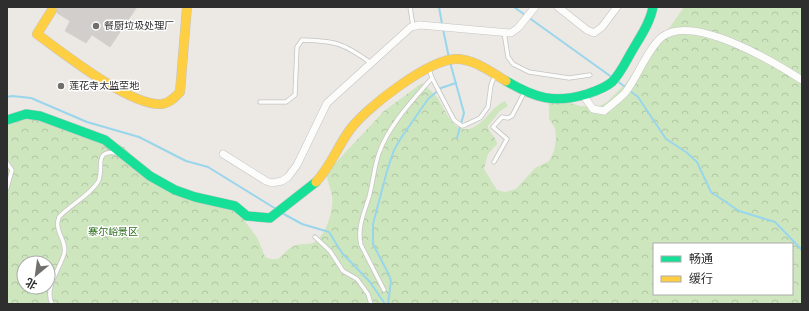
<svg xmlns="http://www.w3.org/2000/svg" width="809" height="311" viewBox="0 0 809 311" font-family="'Fira Sans Condensed','Noto Sans SC',sans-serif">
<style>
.forest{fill:url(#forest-crowns);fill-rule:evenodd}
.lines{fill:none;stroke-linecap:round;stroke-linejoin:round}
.stream{stroke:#99d6ec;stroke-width:2}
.building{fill:#d1cecb;stroke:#d7d4d0}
.lane-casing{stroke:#c5c4c5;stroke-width:5}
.street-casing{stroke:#c5c4c5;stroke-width:8}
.fast-casing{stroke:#c5c4c5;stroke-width:10}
.slow-casing{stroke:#c5c4c5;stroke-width:10}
.lane{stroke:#fcfcfb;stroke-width:3.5}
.street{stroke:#fcfcfb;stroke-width:7}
.fast{stroke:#16e098;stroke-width:9}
.slow{stroke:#ffcf43;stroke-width:9}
.poi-dot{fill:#706f6e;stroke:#fff;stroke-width:1.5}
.labels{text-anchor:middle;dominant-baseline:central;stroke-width:3;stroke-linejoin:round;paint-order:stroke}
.poi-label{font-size:10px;fill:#2e2e2e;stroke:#fff;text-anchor:start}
.park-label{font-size:10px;fill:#2c6e1b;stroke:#fff}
</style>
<defs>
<pattern id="forest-crowns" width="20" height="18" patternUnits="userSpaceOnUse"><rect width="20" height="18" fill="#cee6be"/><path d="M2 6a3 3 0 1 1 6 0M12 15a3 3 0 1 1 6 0" fill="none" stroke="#b1c6a4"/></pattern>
</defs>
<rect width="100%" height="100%" fill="#ece8e4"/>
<path class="forest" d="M684,7H802V304H7V115L25,112L104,137L124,147L141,165L167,181L239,213L258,239L265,257C284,264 280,252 294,246C300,243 307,245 313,243C326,237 334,209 332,196C331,187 326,181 327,172L384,111L422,83C426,87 432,91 436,96C445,108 455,141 477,125C488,118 493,106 505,101L508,106L500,111L488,126C489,134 496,136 497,144L488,154L484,169L497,190L505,192L516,189L535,168L549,161L554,151L556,139L555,128L549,119V106L545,95L580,106L597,107L607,102L627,82L654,41L670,27ZM654,244H792V294H654ZM24,263H48V287H24Z"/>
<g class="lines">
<g class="stream">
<polyline points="439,7 442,24"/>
<polyline points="514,7 613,78"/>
<polyline points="443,29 449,58"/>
<polyline points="450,62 464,113 457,138"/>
<polyline points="616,80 638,97 666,139 686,152 697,162 711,192 739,211 775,222 802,250"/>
<polyline points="7,97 12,96 31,98 87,122 139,137 186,161 208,167 276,209"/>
<polyline points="282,213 302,224 329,232 342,253 370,282 385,304"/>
<polyline points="388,304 391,281 389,275 373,244 373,224 387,171 394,150 401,138 428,99 441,88 456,83"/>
</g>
</g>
<polygon class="building" points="57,7 137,7 110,47 92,35 86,43 65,31 70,21 57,13"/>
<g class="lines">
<g class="lane-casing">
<g id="lane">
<polyline points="410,7 413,26"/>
<polyline points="504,32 508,57 513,64 529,72 569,78 590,75"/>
<polyline points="432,78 454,120 462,126 465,125 480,118 488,107 491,85 495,75"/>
<path d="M260,102H286L295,95L297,47L302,40C336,41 343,43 371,63"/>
<polyline points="494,162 507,139 493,127 502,117 508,118 512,116 524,93"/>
<polyline points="7,163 12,170 7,188"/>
<polyline points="315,237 330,251 343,271 357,279 368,294 371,304"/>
<path d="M384,290L361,245C357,228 364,213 369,197C373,183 374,167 379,153C389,125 412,101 432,78L429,69"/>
<path d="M52,304C44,289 60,268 64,254C67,244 59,236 58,227C57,224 58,220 59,217C70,205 89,196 98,182C105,169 92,149 117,153"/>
</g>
</g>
<g class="street-casing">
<g id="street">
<polyline points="558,7 587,30 594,33 602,27 617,7"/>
<path d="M583,95L593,109L604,111C611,105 619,99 625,93C637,78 648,48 662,37C693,13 774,62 802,80"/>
<polyline points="223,154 266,181 272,183 282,181 288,177 297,165 327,103 411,27 420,25 511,33 518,28 535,7"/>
</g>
</g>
<g class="fast-casing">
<g id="fast">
<path d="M506,81C535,98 554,104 587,94C596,91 605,88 612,82C621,73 626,61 632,51C640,37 650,23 653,7"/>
<polyline points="7,120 26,114 40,116 105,140 150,176 175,190 195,197 235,206 247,216 270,218 316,182"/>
</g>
</g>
<g class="slow-casing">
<g id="slow">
<path d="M52,10L37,34C63,53 131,107 162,104C170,103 175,97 180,92L187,7"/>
<path d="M316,182C330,167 337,148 349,131C364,109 429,59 456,59C474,59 491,72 506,81"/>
</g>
</g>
<use href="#lane" class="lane"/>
<use href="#street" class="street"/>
<use href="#fast" class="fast"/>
<use href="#slow" class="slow"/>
</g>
<g class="poi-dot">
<circle cx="96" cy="26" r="4"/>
<circle cx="61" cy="86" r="4"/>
</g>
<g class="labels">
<g class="poi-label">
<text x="104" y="26">餐厨垃圾处理厂</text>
<text x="69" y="86">莲花寺太监茔地</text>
</g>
<g class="park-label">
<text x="113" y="232">寨尔峪景区</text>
</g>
</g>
<rect width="809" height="311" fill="none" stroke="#2e2e2e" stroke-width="16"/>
<rect x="653" y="243" width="140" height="52" fill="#ffffff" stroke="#ababab"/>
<rect x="661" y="256" width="20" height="6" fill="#16e098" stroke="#ababab"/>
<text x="689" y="263" font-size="12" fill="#2e2e2e">畅通</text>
<rect x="661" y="276" width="20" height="6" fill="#ffcf43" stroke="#ababab"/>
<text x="689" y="283" font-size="12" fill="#2e2e2e">缓行</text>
<g transform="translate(36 275) rotate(209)"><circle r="19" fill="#ffffff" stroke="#ababab"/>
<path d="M0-3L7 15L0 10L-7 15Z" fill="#706f6e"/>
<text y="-6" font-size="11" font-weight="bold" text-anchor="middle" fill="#2e2e2e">北</text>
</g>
</svg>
